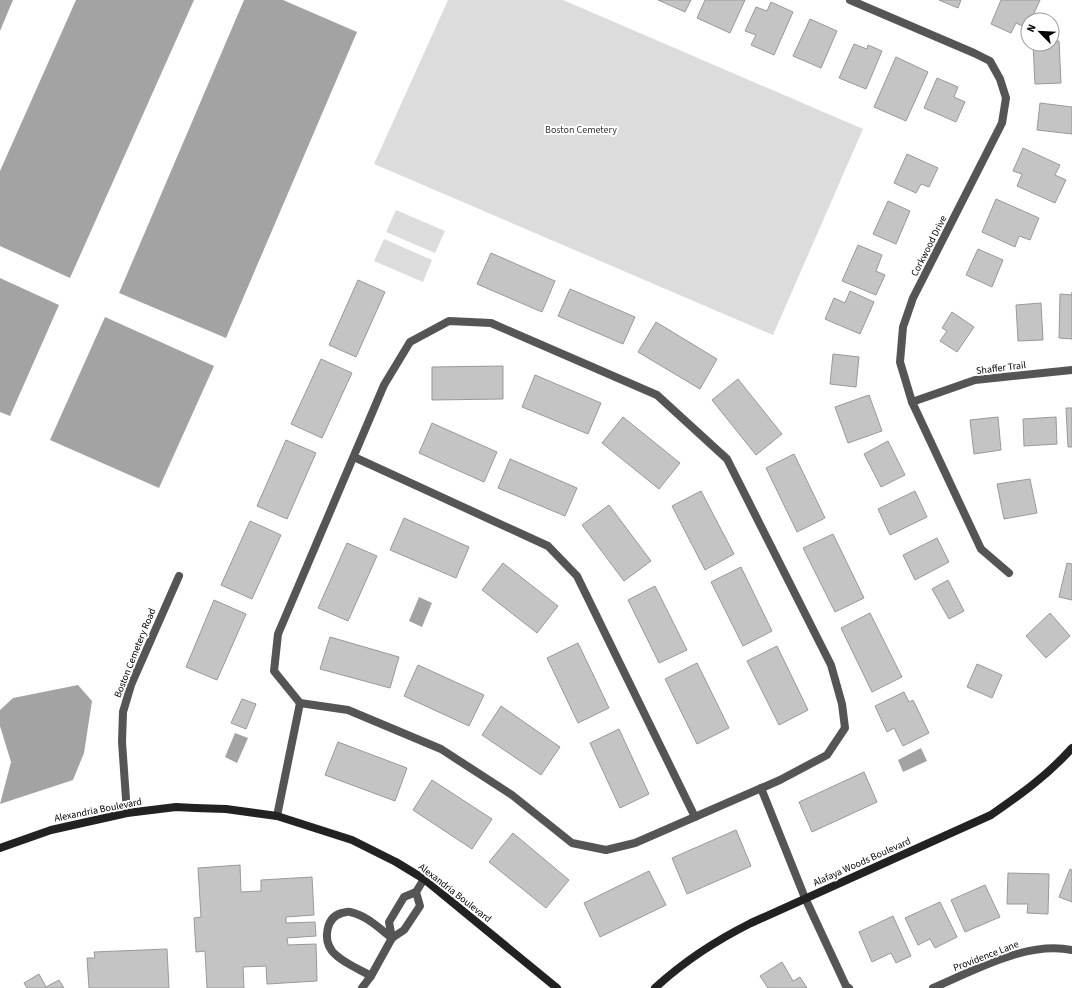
<svg xmlns="http://www.w3.org/2000/svg" width="1072" height="988" viewBox="0 0 1072 988" font-family="'Source Sans 3',sans-serif">
<style>
.green{fill:#dcdcdc}
.water{fill:#a3a3a3}
.building{fill:#c4c4c4;stroke:#999}
.lines{fill:none;stroke-linecap:round;stroke-linejoin:round}
.street{stroke:#555;stroke-width:8}
.secondary{stroke:#222;stroke-width:8}
.labels{text-anchor:middle;dominant-baseline:central;stroke-width:4;stroke-linejoin:round;paint-order:stroke}
.park-label{font-size:10px;fill:#333;stroke:#fff}
.street-label{font-size:10px;fill:#000;stroke:#fff}
</style>
<rect width="100%" height="100%" fill="#fff"/>
<g class="green">
<polygon points="448,0 563,0 863,129 773,335 374,164"/>
<polygon points="396,210 445,231 435,253 386,232"/>
<polygon points="384,239 432,260 423,282 374,261"/>
</g>
<g class="water">
<polygon points="0,0 13,0 0,31"/>
<polygon points="76,0 194,0 70,278 0,246 0,171"/>
<polygon points="244,0 283,0 357,32 226,338 119,293"/>
<polygon points="0,278 59,305 10,416 0,412"/>
<polygon points="105,317 214,366 159,488 50,440"/>
<polygon points="419,597 432,603 422,627 409,621"/>
<polygon points="78,685 92,701 84,753 73,780 0,804 11,762 0,726 0,710 13,698"/>
<polygon points="235,733 248,738 237,763 225,757"/>
<polygon points="921,748 927,761 903,772 898,760"/>
</g>
<g class="building">
<polygon points="658,0 691,0 685,12"/>
<polygon points="705,0 745,0 730,33 697,18"/>
<polygon points="939,0 961,0 958,8"/>
<polygon points="1001,0 1040,0 1031,20 1028,20 1027,28 1016,23 1011,33 991,24"/>
<polygon points="771,2 793,12 774,55 751,45 756,35 745,31 756,7 767,11"/>
<polygon points="810,19 837,31 821,68 793,56"/>
<polygon points="1052,41 1059,41 1061,83 1035,84 1033,44 1052,44"/>
<polygon points="854,44 867,49 868,45 882,51 866,89 839,78"/>
<polygon points="896,57 928,72 906,121 874,107"/>
<polygon points="937,78 958,87 954,97 965,102 956,122 924,108"/>
<polygon points="1040,103 1072,107 1072,134 1037,130"/>
<polygon points="1023,148 1060,165 1055,175 1066,180 1055,203 1017,186 1022,174 1013,171"/>
<polygon points="907,154 938,168 929,187 921,184 916,193 894,183"/>
<polygon points="996,199 1039,218 1030,240 1019,236 1015,247 982,232"/>
<polygon points="888,201 910,211 896,244 873,234"/>
<polygon points="858,245 882,255 876,271 885,275 876,295 842,281"/>
<polygon points="978,249 1003,260 992,287 966,275"/>
<polygon points="491,253 555,281 542,312 477,284"/>
<polygon points="358,280 385,292 356,357 329,345"/>
<polygon points="570,289 635,317 623,344 558,316"/>
<polygon points="850,291 874,302 860,334 825,319 834,298 845,303"/>
<polygon points="1072,292 1072,339 1059,338 1060,294 1072,295"/>
<polygon points="1041,303 1043,340 1018,341 1016,305"/>
<polygon points="952,312 974,327 957,352 940,341 947,331 942,328"/>
<polygon points="656,322 717,359 700,389 638,352"/>
<polygon points="833,354 859,357 856,387 830,384"/>
<polygon points="321,359 352,373 322,438 291,424"/>
<polygon points="503,366 503,399 432,400 432,367"/>
<polygon points="535,375 601,403 588,434 522,407"/>
<polygon points="738,379 782,434 756,455 712,400"/>
<polygon points="869,395 882,431 848,443 835,407"/>
<polygon points="1066,408 1072,408 1072,447 1068,447"/>
<polygon points="623,417 680,463 659,489 602,443"/>
<polygon points="998,417 1001,450 974,454 970,420"/>
<polygon points="1056,417 1057,444 1024,446 1023,419"/>
<polygon points="432,423 497,452 484,482 419,453"/>
<polygon points="286,440 316,453 287,519 257,506"/>
<polygon points="888,441 905,475 881,487 864,454"/>
<polygon points="794,454 825,518 797,532 766,468"/>
<polygon points="510,459 577,488 565,516 498,488"/>
<polygon points="1030,479 1037,513 1004,519 997,484"/>
<polygon points="701,491 734,554 705,570 672,506"/>
<polygon points="915,491 927,517 890,535 878,509"/>
<polygon points="609,505 651,561 624,581 582,525"/>
<polygon points="404,518 469,547 456,578 390,550"/>
<polygon points="250,521 281,535 252,599 221,585"/>
<polygon points="833,534 864,598 835,612 803,548"/>
<polygon points="937,538 949,562 915,580 903,555"/>
<polygon points="347,543 377,556 348,621 318,608"/>
<polygon points="503,563 558,606 537,633 482,590"/>
<polygon points="1067,563 1072,564 1072,600 1059,597"/>
<polygon points="741,567 772,631 743,646 711,582"/>
<polygon points="948,580 964,611 949,619 932,589"/>
<polygon points="655,586 687,650 659,663 628,600"/>
<polygon points="214,600 246,614 217,680 186,667"/>
<polygon points="870,613 902,677 872,692 841,628"/>
<polygon points="1050,613 1070,636 1046,658 1026,636"/>
<polygon points="330,637 399,657 390,688 320,669"/>
<polygon points="578,643 609,708 578,723 547,658"/>
<polygon points="777,646 808,710 779,725 747,661"/>
<polygon points="697,663 729,728 697,744 665,679"/>
<polygon points="977,664 1002,675 992,698 967,687"/>
<polygon points="418,665 484,695 469,726 404,696"/>
<polygon points="904,692 909,702 913,700 929,733 903,746 894,728 887,732 875,706"/>
<polygon points="242,699 256,704 246,729 231,723"/>
<polygon points="501,706 560,747 541,775 482,735"/>
<polygon points="619,729 649,794 620,808 590,743"/>
<polygon points="338,742 407,768 395,801 325,775"/>
<polygon points="864,772 877,802 812,832 799,802"/>
<polygon points="432,780 492,819 472,849 413,810"/>
<polygon points="736,830 751,866 687,894 672,858"/>
<polygon points="513,833 569,880 546,908 489,862"/>
<polygon points="240,865 241,892 261,891 261,880 312,877 314,915 286,917 286,923 315,922 316,936 287,938 288,945 316,944 317,981 267,984 266,966 243,967 244,988 207,988 205,951 196,952 194,918 201,917 198,868"/>
<polygon points="1070,869 1072,870 1072,902 1059,897"/>
<polygon points="649,871 666,905 600,937 584,903"/>
<polygon points="1008,873 1049,874 1048,914 1027,913 1028,904 1007,904"/>
<polygon points="985,885 1000,917 965,932 951,900"/>
<polygon points="940,902 957,937 935,948 930,939 918,945 905,918"/>
<polygon points="893,916 911,956 896,963 891,953 872,962 859,932"/>
<polygon points="167,949 169,988 89,988 87,958 95,958 94,952"/>
<polygon points="782,962 793,981 800,977 807,988 768,988 760,976"/>
<polygon points="39,974 46,987 59,980 64,988 27,988 24,983"/>
</g>
<g class="lines">
<g class="street">
<polyline points="850,0 974,53 990,61 1000,79 1006,98 1002,123 913,298 903,327 900,362 912,402 981,549 1009,573"/>
<polygon points="449,321 491,323 657,395 727,459 831,665 842,704 845,728 827,755 780,780 635,843 606,850 572,843 512,795 441,749 348,710 300,703 274,671 278,634 384,385 410,342"/>
<polyline points="912,402 975,380 1072,370"/>
<polyline points="354,457 548,546 577,576 695,817"/>
<polyline points="761,788 805,898 846,986 849,988"/>
<polyline points="127,813 122,742 123,712 131,685 179,576"/>
<polyline points="277,816 300,703"/>
<polyline points="392,938 389,922 404,897 416,892 424,879"/>
<path d="M371,976C359,969 341,962 332,951C323,939 326,917 342,913C344,913 348,911 350,912C366,915 380,929 392,938"/>
<polyline points="362,988 371,976 392,938 404,930 420,906 416,892"/>
<path d="M933,988C975,970 1026,941 1072,950"/>
</g>
<g class="secondary">
<polyline points="0,848 51,830 127,813 176,807 195,808 226,809 277,816 352,840 396,862 424,879 557,988"/>
<path d="M655,988C683,962 717,940 751,923L991,815C1020,795 1048,775 1072,748"/>
</g>
</g>
<g class="labels">
<g class="park-label">
<text x="581" y="130">Boston Cemetery</text>
</g>
<g class="street-label">
<text transform="translate(929 246) rotate(-63)">Corkwood Drive</text>
<text transform="translate(1001 368) rotate(-7)">Shaffer Trail</text>
<text transform="translate(135 653) rotate(-68)">Boston Cemetery Road</text>
<text transform="translate(98 810) rotate(-11)">Alexandria Boulevard</text>
<text transform="translate(862 862) rotate(-24)">Alafaya Woods Boulevard</text>
<text transform="translate(455 893) rotate(38)">Alexandria Boulevard</text>
<text transform="translate(986 956) rotate(-21)">Providence Lane</text>
</g>
</g>
<g transform="translate(1040 32) rotate(294)"><circle r="19" fill="#ffffff" stroke="#999999"/>
<path d="M0-3L7 15L0 10L-7 15Z" fill="#000000"/>
<text y="-6" font-size="11" font-weight="bold" text-anchor="middle" fill="#000000">N</text>
</g>
</svg>
